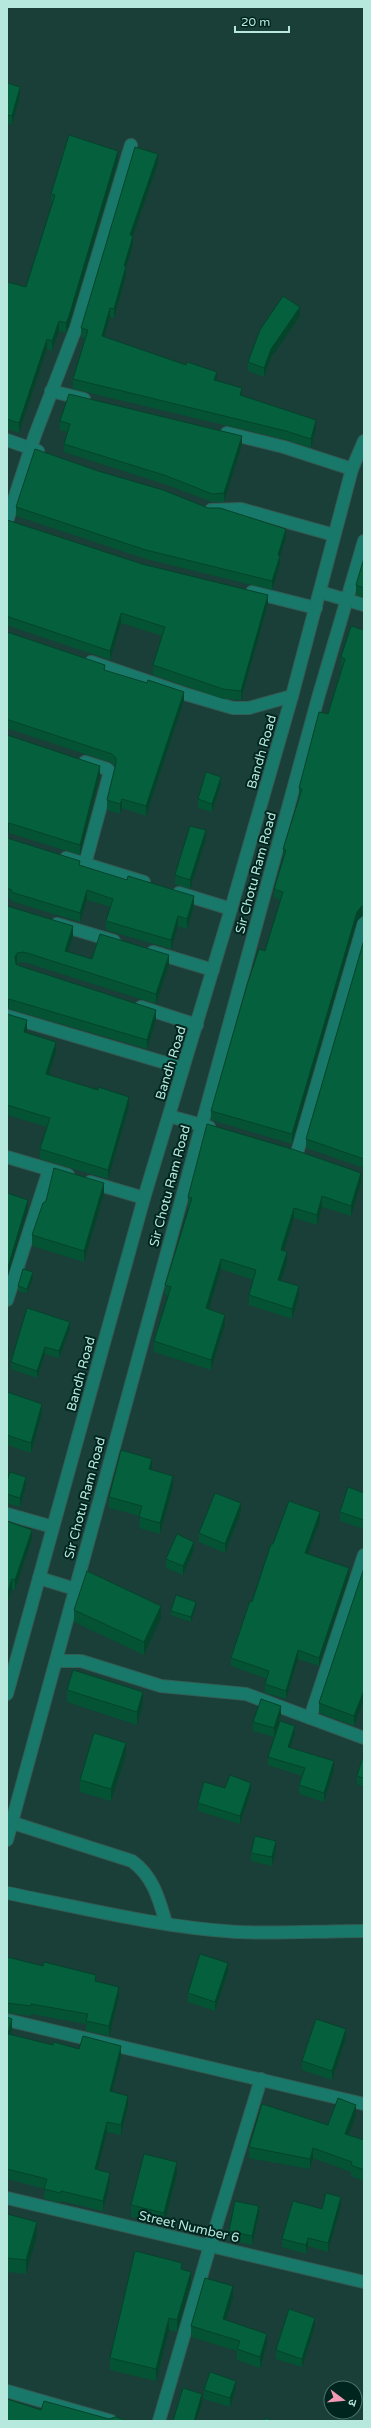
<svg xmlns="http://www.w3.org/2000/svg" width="371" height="2428" viewBox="0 0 371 2428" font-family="'Varela Round','Noto Sans Devanagari',sans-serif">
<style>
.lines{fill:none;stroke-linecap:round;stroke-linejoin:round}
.street-casing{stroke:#335c54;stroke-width:14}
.secondary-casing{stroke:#335c54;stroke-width:14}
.street{stroke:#187869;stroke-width:12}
.secondary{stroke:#187869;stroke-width:12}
.wall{fill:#045334}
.shaded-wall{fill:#04442b}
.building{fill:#05613d;stroke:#04442b}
.labels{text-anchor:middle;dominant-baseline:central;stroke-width:4;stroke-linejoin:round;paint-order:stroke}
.street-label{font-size:13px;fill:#b6e8dd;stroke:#00251f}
</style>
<rect width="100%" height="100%" fill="#1a3e38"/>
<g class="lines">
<g class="street-casing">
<g id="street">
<polyline points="51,391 84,399"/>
<polyline points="227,433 284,447 352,469"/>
<polyline points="7,440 38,451"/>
<polyline points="211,510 241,509 334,535"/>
<polyline points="7,521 35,435 76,328 131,145"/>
<polyline points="252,592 316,608"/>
<polyline points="320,592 364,605"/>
<polyline points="91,662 185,694 233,708 249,708 292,696"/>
<polyline points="85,762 107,769 110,772 85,864"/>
<polyline points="66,858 144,882"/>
<polyline points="179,893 231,909"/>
<polyline points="57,924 114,941"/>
<polyline points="153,952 213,970"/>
<polyline points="141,1007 197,1025"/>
<polyline points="7,1016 183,1068"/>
<polyline points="169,1116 209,1127"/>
<polyline points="297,1153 364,923"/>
<polyline points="7,1157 68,1175"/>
<polyline points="90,1182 144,1198"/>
<polyline points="7,1300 49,1170"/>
<polyline points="7,1514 53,1527"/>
<polyline points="39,1578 75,1589"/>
<polyline points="56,1661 81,1661 161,1686 246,1694 364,1738"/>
<polyline points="310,1718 364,1555"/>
<path d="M7,1821L132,1861C153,1876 159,1899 166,1923"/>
<polyline points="7,1840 318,698 364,541"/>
<path d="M7,1893C83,1908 159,1927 237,1932C279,1934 322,1931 364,1931"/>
<polyline points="7,2020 364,2104"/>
<polyline points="7,2198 364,2282"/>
<polyline points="7,2391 111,2421"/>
<polyline points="159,2421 210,2246 261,2079"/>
</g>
</g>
<g class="secondary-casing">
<polyline id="secondary" points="7,1694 144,1198 231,909 292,696 352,469 364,441"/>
</g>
<use href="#street" class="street"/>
<use href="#secondary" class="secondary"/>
</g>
<g class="wall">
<polygon points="7,83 20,96 12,125 7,123"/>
<polygon points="118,161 69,326 66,333 59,331 52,351 47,349 19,433 7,429 7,282 26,287 52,205 51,204 51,194"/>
<polygon points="158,163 133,236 133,245 126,266 126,276 114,318 110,317 104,337 217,380 242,395 316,429 311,448 286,440 73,389 73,379 86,339 81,337 81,328"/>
<polygon points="300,316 271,358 264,377 248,371 248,362"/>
<polygon points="60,421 242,445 224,502 212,502 167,485 64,452 64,444 68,432 60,430"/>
<polygon points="16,507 286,538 280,556 280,565 272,590 146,559 16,516"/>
<polygon points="7,520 142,564 268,604 241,700 223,699 153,675 153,665 162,636 121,623 110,660 9,626 7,626"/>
<polygon points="364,558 364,598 356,595 356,585"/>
<polygon points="364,630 364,916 362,916 357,921 292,1144 211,1120 211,1111 265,951 281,900 274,898 274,889 284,859 283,859 283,849 299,797 299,788 328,714 342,667 341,667 341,657"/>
<polygon points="7,632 184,701 146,816 122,808 120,814 107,810 107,800 115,767 112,763 9,729 7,729"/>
<polygon points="7,735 100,775 80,855 9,833 7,833"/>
<polygon points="221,785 212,812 198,808 198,799"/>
<polygon points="7,838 80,865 194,906 187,929 178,926 171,949 106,930 106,921 111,907 87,900 80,922 11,901 11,899 7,897"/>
<polygon points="206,839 190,889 175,884 175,875"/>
<polygon points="7,906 73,936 68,952 92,959 169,965 156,1004 24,962 17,963 17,964 20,966 156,1020 147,1049 9,1009"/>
<polygon points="364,940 364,1168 306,1148 306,1139"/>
<polygon points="7,1014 27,1030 27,1033 56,1052 49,1075 129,1107 108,1179 40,1159 40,1149 47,1127 7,1115"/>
<polygon points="361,1183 351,1216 322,1207 317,1225 294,1218 284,1251 287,1263 281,1281 299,1297 292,1319 249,1305 249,1295 253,1280 221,1269 209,1309 225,1325 211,1370 154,1352 154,1341 168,1296 165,1295 165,1285 189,1208 188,1207 188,1197"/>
<polygon points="104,1194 84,1262 32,1246 32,1235"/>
<polygon points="33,1277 27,1293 18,1291 18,1286"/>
<polygon points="70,1329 59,1358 45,1354 37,1378 11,1369 11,1362"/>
<polygon points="7,1392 42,1413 31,1453 7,1445"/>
<polygon points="152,1470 173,1487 160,1534 139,1528 140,1516 109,1508 109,1497"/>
<polygon points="7,1481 26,1486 20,1507 7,1503"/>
<polygon points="364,1493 364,1529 340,1521 340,1512"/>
<polygon points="241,1512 225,1553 199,1542 199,1533"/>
<polygon points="7,1521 32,1539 15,1590 12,1589 7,1605"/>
<polygon points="320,1521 308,1554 349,1577 319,1666 298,1659 286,1699 265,1693 265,1684 267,1679 231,1666 231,1658 273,1544"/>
<polygon points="194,1550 183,1575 166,1568 166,1559"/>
<polygon points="364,1568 364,1700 354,1726 319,1713 319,1703"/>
<polygon points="196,1606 191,1622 171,1615 171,1611"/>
<polygon points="74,1610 161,1618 144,1655 74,1622"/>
<polygon points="67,1690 143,1704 137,1725 67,1702"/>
<polygon points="281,1715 274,1737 253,1731 253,1722"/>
<polygon points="295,1734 290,1747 334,1770 324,1802 299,1794 299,1785 302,1776 268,1765 268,1757"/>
<polygon points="364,1754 364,1787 357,1784 357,1776"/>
<polygon points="126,1755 111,1801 80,1792 80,1780"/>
<polygon points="225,1788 251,1791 240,1824 198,1811 198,1803"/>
<polygon points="276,1850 272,1866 251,1861 251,1853"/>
<polygon points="7,1957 96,1981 119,1997 109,2036 86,2031 86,2024 31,2014 31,2016 7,2013"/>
<polygon points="228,1972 215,2011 188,2002 188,1993"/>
<polygon points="7,2017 12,2029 11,2035 53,2045 79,2049 121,2056 112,2092 128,2106 121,2135 107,2132 97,2170 110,2183 103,2211 61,2201 60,2203 44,2199 45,2189 7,2179"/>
<polygon points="346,2038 332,2080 302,2070 302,2061"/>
<polygon points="356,2116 349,2135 364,2140 364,2181 351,2176 351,2172 313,2158 310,2169 249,2158 249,2147 328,2125"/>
<polygon points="177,2174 164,2225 131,2217 131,2205"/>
<polygon points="341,2205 328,2252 308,2246 306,2254 282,2247 282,2239 322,2209"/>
<polygon points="7,2214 37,2236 26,2274 7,2272"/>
<polygon points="259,2215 252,2245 229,2240 229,2231"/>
<polygon points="182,2269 191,2284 177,2332 169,2330 156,2381 110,2370 110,2358"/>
<polygon points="233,2298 226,2320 267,2345 260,2368 237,2360 237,2351 191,2337 191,2326"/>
<polygon points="315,2326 302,2367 276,2359 276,2350"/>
<polygon points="236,2389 230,2407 204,2399 204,2390"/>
</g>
<g class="shaded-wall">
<polygon points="20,87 20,96 12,125 12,116"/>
<polygon points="118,151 118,161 69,326 66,333 66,323"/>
<polygon points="158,154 158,163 130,245 130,235"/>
<polygon points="133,236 133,245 124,275 124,266"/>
<polygon points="126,266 126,276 114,318 114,309"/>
<polygon points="300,307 300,316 271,358 264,377 264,368 271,349"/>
<polygon points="110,308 110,317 102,345 102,336"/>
<polygon points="59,321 59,331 52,351 52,341"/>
<polygon points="47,339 47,349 19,433 19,423"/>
<polygon points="217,372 217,381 214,380"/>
<polygon points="242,388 242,397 240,395"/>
<polygon points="316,420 316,429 311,448 311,439"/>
<polygon points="242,436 242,445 224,502 224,493"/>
<polygon points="286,529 286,538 280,556 280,565 272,590 272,581 278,555"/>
<polygon points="268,595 268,604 241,700 241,691"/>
<polygon points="121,613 121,623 110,660 110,651"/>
<polygon points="184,692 184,701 146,816 146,806"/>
<polygon points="100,766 100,775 80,855 80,845"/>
<polygon points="221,777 221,785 212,812 212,804"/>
<polygon points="122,799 122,808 120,814 120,804"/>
<polygon points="9,823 9,833 7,833 7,824"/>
<polygon points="206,830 206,839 190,889 190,880"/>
<polygon points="87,890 87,900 80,922 80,913"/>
<polygon points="194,896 194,906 187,929 187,919"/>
<polygon points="362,906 362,916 357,921 292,1144 292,1134 357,912"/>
<polygon points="178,916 178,926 171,949 171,940"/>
<polygon points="73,926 73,936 65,961 65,951"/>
<polygon points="17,953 17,963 15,967 15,957"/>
<polygon points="169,955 169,965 156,1004 156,994"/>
<polygon points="9,999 9,1009 7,1009 7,1000"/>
<polygon points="156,1010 156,1020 147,1049 147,1040"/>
<polygon points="27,1020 27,1030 24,1041 24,1032"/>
<polygon points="56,1042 56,1052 46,1083 46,1074"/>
<polygon points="129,1097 129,1107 108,1179 108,1170"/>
<polygon points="361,1173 361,1183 351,1216 351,1206"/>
<polygon points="104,1183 104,1194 84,1262 84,1251"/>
<polygon points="322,1196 322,1207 317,1225 317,1215"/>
<polygon points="28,1200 28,1209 7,1279 7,1270"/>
<polygon points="294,1208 294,1218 281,1261 281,1250"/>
<polygon points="287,1252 287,1263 278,1290 278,1280"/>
<polygon points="221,1259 221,1269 206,1319 206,1308"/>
<polygon points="33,1272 33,1277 27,1293 27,1289"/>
<polygon points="299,1286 299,1297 292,1319 292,1309"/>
<polygon points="225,1315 225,1325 211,1370 211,1360"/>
<polygon points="70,1322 70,1329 59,1358 59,1351"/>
<polygon points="9,1347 9,1356 7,1363 7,1353"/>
<polygon points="45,1347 45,1354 37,1378 37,1371"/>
<polygon points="42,1404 42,1413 31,1453 31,1443"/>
<polygon points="152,1459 152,1469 149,1480 149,1469"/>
<polygon points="173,1476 173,1487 160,1534 160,1523"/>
<polygon points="26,1477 26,1486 20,1507 20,1498"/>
<polygon points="241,1503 241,1512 225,1553 225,1544"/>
<polygon points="320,1512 320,1521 305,1561 305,1553"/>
<polygon points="32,1530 32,1539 15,1590 15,1580"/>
<polygon points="194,1542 194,1550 183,1575 183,1566"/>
<polygon points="349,1568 349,1577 319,1666 319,1658"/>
<polygon points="12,1579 12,1589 7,1605 7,1595"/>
<polygon points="196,1602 196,1606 191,1622 191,1617"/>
<polygon points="161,1606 161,1618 144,1655 144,1642"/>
<polygon points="298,1650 298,1659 286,1699 286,1691"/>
<polygon points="364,1690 364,1700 354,1726 354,1716"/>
<polygon points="143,1692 143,1704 137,1725 137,1712"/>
<polygon points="281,1706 281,1715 274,1737 274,1728"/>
<polygon points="295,1726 295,1734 288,1755 288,1747"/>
<polygon points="126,1743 126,1755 111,1801 111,1789"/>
<polygon points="334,1761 334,1770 324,1802 324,1793"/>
<polygon points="251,1783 251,1791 240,1824 240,1816"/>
<polygon points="276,1841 276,1850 272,1866 272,1857"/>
<polygon points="228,1963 228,1972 215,2011 215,2002"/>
<polygon points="119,1987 119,1997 109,2036 109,2026"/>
<polygon points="12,2019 12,2029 8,2044 8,2034"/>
<polygon points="346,2029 346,2038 332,2080 332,2071"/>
<polygon points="121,2046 121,2056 110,2101 110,2091"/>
<polygon points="128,2096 128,2106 121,2135 121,2125"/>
<polygon points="356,2105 356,2116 345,2144 345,2134"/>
<polygon points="107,2122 107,2132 95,2179 95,2169"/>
<polygon points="313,2148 313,2158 310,2169 310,2159"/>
<polygon points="177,2162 177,2174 164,2225 164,2213"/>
<polygon points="110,2173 110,2183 103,2211 103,2201"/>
<polygon points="341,2197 341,2205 328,2252 328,2243"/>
<polygon points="259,2206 259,2215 252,2245 252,2236"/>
<polygon points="37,2222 37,2236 26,2274 26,2260"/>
<polygon points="308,2238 308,2246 306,2254 306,2245"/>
<polygon points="191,2272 191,2284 177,2332 177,2320"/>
<polygon points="233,2286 233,2298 223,2330 223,2319"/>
<polygon points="169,2318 169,2330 156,2381 156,2369"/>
<polygon points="315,2318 315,2326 302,2367 302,2359"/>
<polygon points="267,2334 267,2345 260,2368 260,2357"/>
<polygon points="236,2381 236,2389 230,2407 230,2398"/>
<polygon points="202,2394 202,2403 196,2421 194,2421"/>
</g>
<g class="building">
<polygon points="7,83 20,87 12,116 7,115"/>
<polygon points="69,135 118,151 69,316 66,323 59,321 52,341 47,339 19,423 7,419 7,282 26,287 55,195 51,194"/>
<polygon points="135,147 158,154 130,235 133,236 124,266 126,266 114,309 110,308 102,336 186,365 187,362 217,372 214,380 242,388 240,395 316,420 311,439 286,431 73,379 88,330 81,328"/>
<polygon points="283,296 300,307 271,349 264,368 248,362 260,330"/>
<polygon points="69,394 242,436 224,493 212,494 167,476 64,444 70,424 60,421"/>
<polygon points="35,449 98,471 163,490 208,508 220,508 286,529 278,555 280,556 272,581 146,550 16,507"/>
<polygon points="7,520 142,564 268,595 241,691 223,689 153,665 165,627 121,613 110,651 9,617 7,617"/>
<polygon points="364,558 364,588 356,585"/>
<polygon points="351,626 364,630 364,907 362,906 357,912 292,1134 211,1111 247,985 259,949 265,951 283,892 274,889 286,850 283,849 302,789 299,788 319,712 328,714 345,659 341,657"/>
<polygon points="7,632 105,665 104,670 147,683 148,680 184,692 146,806 122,799 120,804 107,800 116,763 116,758 112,754 9,720 7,720"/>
<polygon points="7,735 100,766 80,845 9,823 7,824"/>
<polygon points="206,772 221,777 212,804 198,799"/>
<polygon points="190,826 206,830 190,880 175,875"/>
<polygon points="7,838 80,861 79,865 127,880 128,876 194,896 187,919 178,916 171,940 106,921 113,899 87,890 80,913 11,892 12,890 7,888"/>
<polygon points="7,906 73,926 65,951 92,959 100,934 169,955 156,994 24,952 17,953 15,957 16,964 20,966 156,1010 147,1040 9,999 7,1000"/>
<polygon points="364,940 364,1159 306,1139"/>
<polygon points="7,1014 27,1020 24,1032 56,1042 46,1074 98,1090 98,1087 129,1097 108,1170 40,1149 50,1118 7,1105"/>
<polygon points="207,1124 295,1150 361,1173 351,1206 322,1196 317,1215 294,1208 281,1250 287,1252 278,1280 299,1286 292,1309 249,1295 256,1270 221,1259 206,1308 225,1315 211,1360 154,1341 171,1287 165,1285 192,1198 188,1197"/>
<polygon points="54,1168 104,1183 84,1251 32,1235 43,1203 46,1201"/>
<polygon points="7,1193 28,1200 7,1270"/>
<polygon points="23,1269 33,1272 27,1289 18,1286"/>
<polygon points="27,1308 70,1322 59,1351 45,1347 37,1371 11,1362"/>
<polygon points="7,1346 9,1347 7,1353"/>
<polygon points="7,1392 42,1404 31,1443 7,1435"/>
<polygon points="121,1450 152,1459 149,1469 173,1476 160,1523 139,1517 142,1506 109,1497"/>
<polygon points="10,1472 26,1477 20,1498 7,1494 7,1481"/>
<polygon points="348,1487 364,1493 364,1520 340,1512"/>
<polygon points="215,1493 241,1503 225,1544 199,1533"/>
<polygon points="289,1501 320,1512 305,1553 349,1568 319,1658 298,1650 286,1691 265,1684 269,1671 231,1658 250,1601 252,1602 271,1544 273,1544"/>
<polygon points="7,1521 32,1530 15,1580 12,1579 7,1595"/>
<polygon points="177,1534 194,1542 183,1566 166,1559"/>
<polygon points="364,1568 364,1690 354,1716 319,1703"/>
<polygon points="87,1571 161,1606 144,1642 74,1610"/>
<polygon points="176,1595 196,1602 191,1617 171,1611"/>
<polygon points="73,1670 143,1692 137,1712 67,1690"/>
<polygon points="261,1699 281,1706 274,1728 253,1722"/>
<polygon points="280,1721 295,1726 288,1747 334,1761 324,1793 299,1785 305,1768 268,1757"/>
<polygon points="94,1733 126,1743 111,1789 80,1780"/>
<polygon points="364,1754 364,1778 357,1776"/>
<polygon points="230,1775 251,1783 240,1816 198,1803 204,1782 225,1788"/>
<polygon points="255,1836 276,1841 272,1857 251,1853"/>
<polygon points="200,1954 228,1963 215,2002 188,1993"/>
<polygon points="7,1957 43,1966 44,1962 96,1975 95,1981 119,1987 109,2026 86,2021 88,2014 31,2004 31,2006 7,2003"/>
<polygon points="7,2017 12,2019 8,2034 53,2045 54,2042 79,2049 83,2036 121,2046 110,2091 128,2096 121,2125 107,2122 95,2169 110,2173 103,2201 61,2191 60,2193 44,2189 47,2179 7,2169"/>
<polygon points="316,2019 346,2029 332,2071 302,2061"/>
<polygon points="338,2098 356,2105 345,2134 364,2140 364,2170 351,2165 352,2162 313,2148 310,2159 249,2147 262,2104 328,2125"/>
<polygon points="144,2154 177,2162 164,2213 131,2205"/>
<polygon points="326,2193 341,2197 328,2243 308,2238 306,2245 282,2239 293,2201 322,2209"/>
<polygon points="235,2201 259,2206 252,2236 229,2231"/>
<polygon points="7,2214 37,2222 26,2260 7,2258"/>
<polygon points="135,2251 182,2263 181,2269 191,2272 177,2320 169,2318 156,2369 110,2358"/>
<polygon points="205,2278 233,2286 223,2319 267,2334 260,2357 237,2349 240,2341 191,2326"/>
<polygon points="289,2309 315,2318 302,2359 276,2350"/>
<polygon points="210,2372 236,2381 230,2398 204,2390"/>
<polygon points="183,2388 202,2394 194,2421 173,2421"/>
<polygon points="7,2399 41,2410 44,2401 109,2419 116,2417 128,2421 7,2421"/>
<polygon points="265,2418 275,2421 264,2421"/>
</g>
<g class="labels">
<g class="street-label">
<text transform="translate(262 752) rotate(-74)">Bandh Road</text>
<text transform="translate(256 873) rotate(-75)">Sir Chotu Ram Road</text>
<text transform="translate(171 1063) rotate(-73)">Bandh Road</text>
<text transform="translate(170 1186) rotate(-75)">Sir Chotu Ram Road</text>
<text transform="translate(81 1374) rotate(-75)">Bandh Road</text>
<text transform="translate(85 1498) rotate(-75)">Sir Chotu Ram Road</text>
<text transform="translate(189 2227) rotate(13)">Street Number 6</text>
</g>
</g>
<rect width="371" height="2428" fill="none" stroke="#b6e8dd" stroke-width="16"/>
<g transform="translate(343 2400) rotate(106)"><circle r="19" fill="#00251f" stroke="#49736b"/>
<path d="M0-3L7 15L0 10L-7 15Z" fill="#f09ab5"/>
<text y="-6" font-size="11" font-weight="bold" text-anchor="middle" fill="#b6e8dd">उ</text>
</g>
<path d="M235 26v6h54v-6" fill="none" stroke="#b6e8dd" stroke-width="2"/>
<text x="241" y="26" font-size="12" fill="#b6e8dd" stroke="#00251f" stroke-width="3" paint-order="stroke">20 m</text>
</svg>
